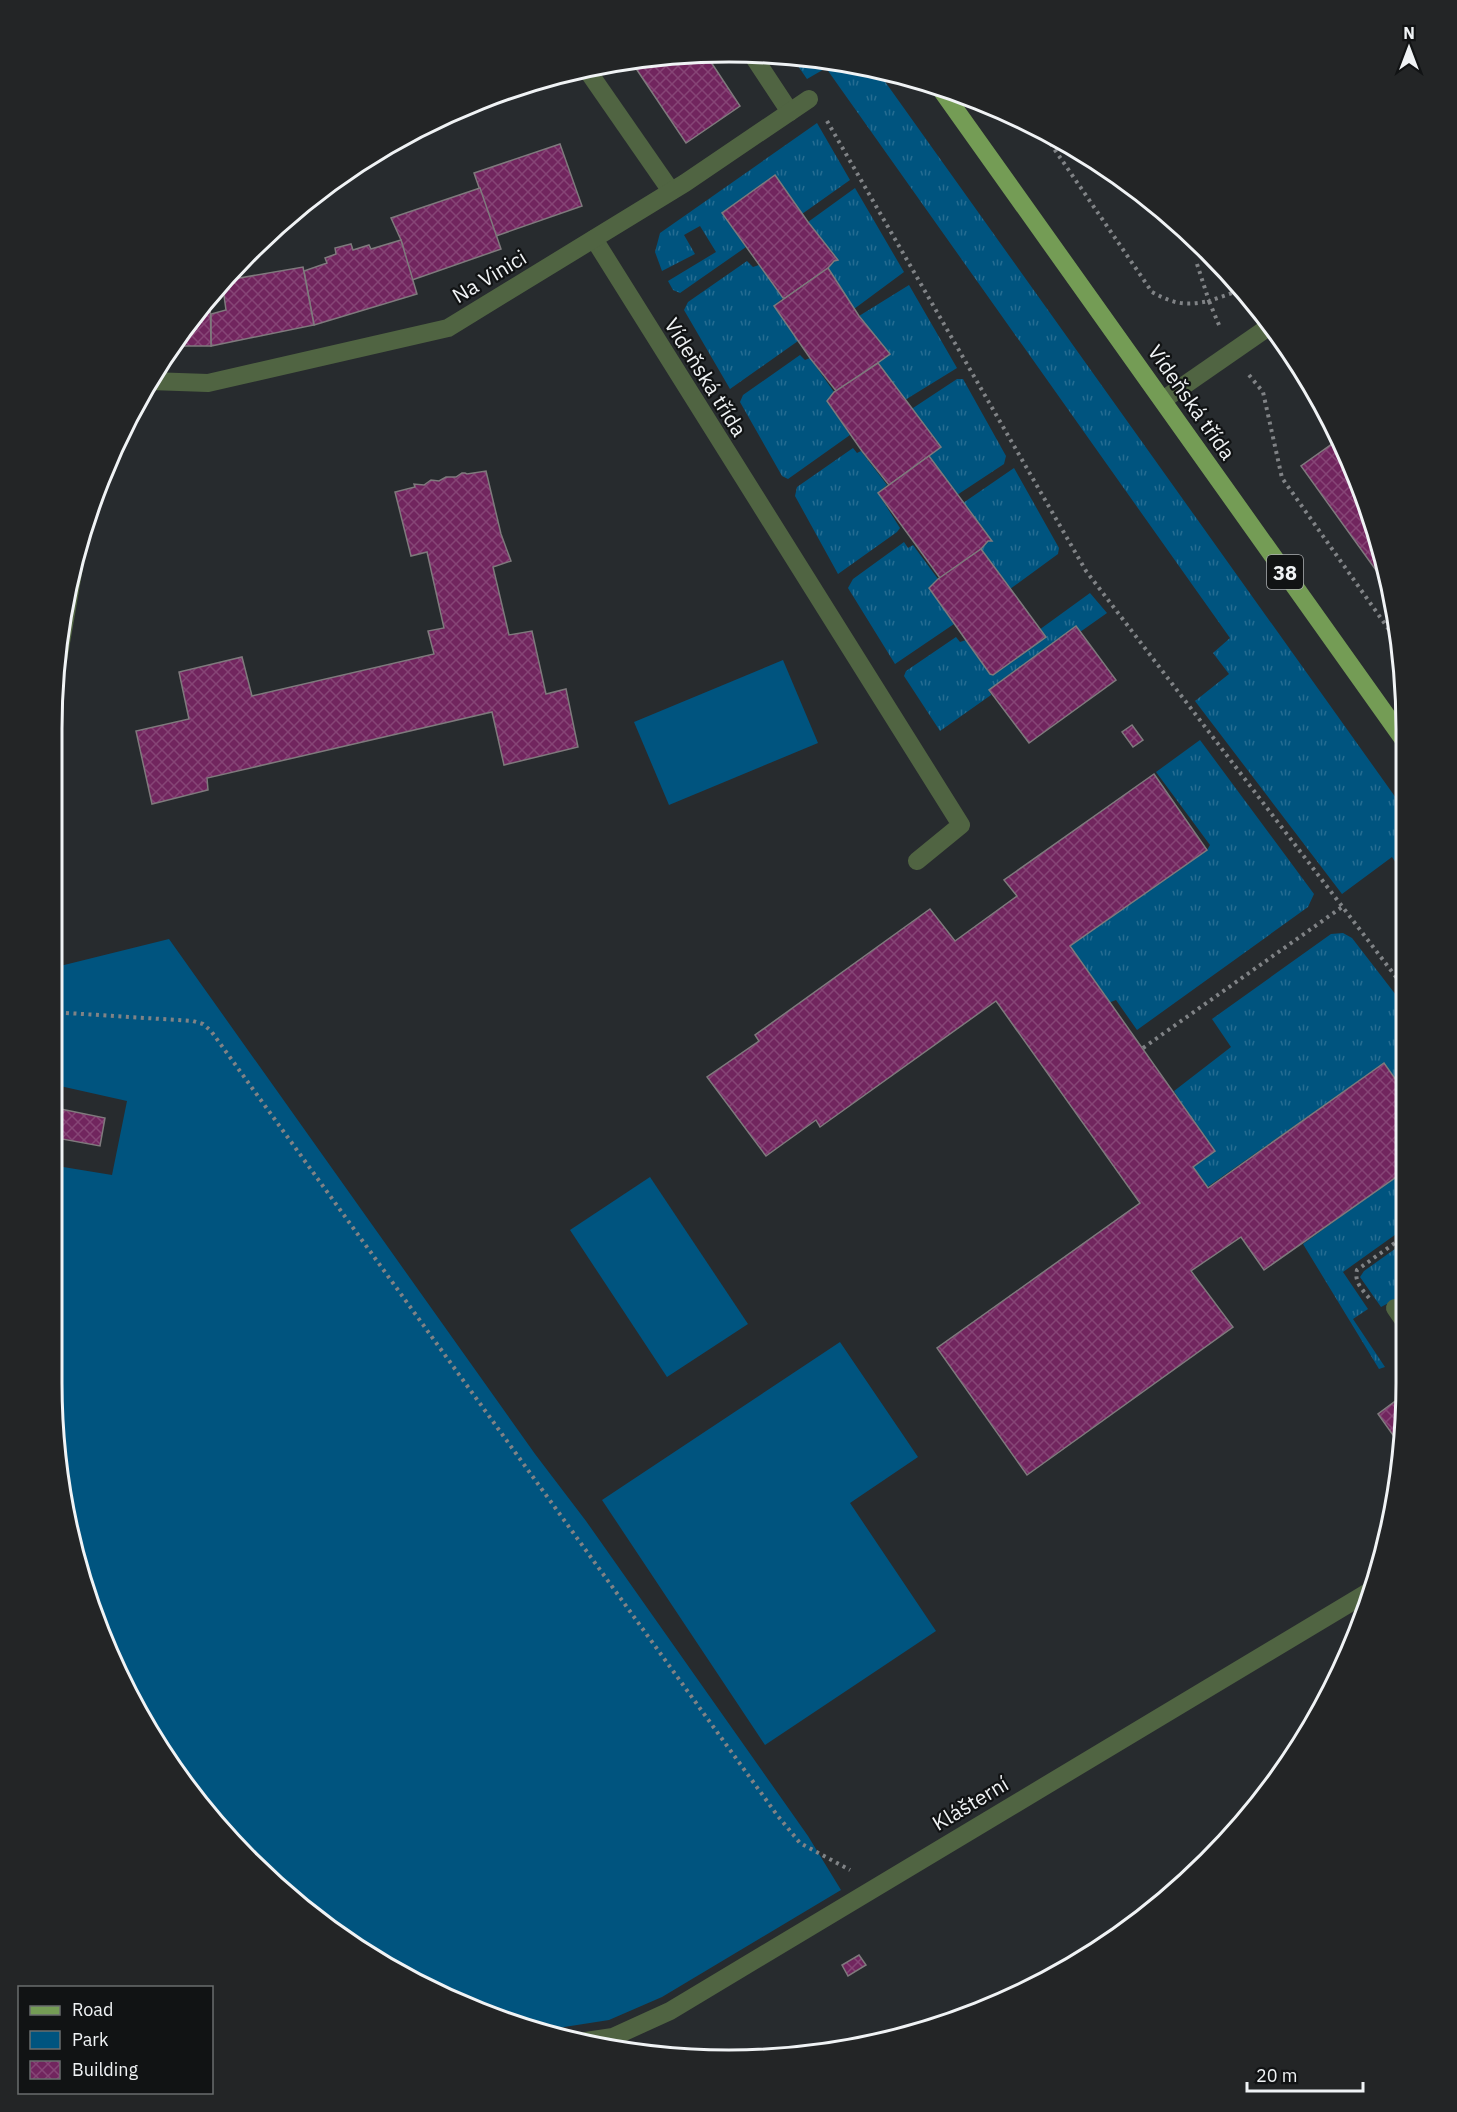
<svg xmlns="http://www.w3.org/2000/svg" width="1457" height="2112" viewBox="0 0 1457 2112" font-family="'IBM Plex Sans',sans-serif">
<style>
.grass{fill:url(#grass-tufts)}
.park{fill:#00547f}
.building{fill:url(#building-cross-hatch);stroke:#7f7a7d;stroke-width:1.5}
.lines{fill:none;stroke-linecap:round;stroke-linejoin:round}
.path{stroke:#808386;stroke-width:4;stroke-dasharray:3 4.5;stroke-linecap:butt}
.minor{stroke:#506442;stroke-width:18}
.major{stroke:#749c55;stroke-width:18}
.labels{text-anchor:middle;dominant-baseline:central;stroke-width:4.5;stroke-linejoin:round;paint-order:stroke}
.shield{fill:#111314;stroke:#adb0b2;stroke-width:1.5}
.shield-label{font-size:20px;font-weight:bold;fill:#f0f3f5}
.street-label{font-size:21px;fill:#f0f3f5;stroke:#111314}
.rim{fill:none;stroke:#f0f3f5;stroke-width:3}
</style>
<defs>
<pattern id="grass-tufts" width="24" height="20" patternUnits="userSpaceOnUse" patternTransform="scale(1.5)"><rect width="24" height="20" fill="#00547f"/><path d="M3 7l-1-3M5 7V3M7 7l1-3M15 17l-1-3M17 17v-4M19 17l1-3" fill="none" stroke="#266d92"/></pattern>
<pattern id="building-cross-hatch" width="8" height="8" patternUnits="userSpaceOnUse" patternTransform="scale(1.5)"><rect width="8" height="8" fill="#71255e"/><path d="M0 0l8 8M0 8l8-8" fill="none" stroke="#864576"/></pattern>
</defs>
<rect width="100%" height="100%" fill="#272b2e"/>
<g class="grass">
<polygon points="796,58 861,64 876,69 1406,812 1406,877 1392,857 1342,894 1195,701 1229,674 1213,653 1230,638 826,68 807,79 798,66"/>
<polygon points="817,123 850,180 802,214 775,175 722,213 746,247 680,293 673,290 668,281 716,252 700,226 684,235 695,254 662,271 655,252 660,233"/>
<polygon points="855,188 904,272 854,309 828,268 825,269 834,261 808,222"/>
<polygon points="747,261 753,267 759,265 783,298 774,306 798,341 730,389 684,310 688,302"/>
<polygon points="909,285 957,368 905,400 878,363 887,355 859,316"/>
<polygon points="800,355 805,360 810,358 834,392 827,401 850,435 788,479 782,476 740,402 743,395"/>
<polygon points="957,379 963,379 1006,456 1004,464 957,495 929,456 939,448 910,410"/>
<polygon points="853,448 857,453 861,451 887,485 878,493 900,528 897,532 838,574 795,496 797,487"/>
<polygon points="1014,468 1059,548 1058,554 1010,589 981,549 988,541 963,503"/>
<polygon points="904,542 908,548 913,545 938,579 929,588 954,624 895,664 848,588 853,579"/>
<polygon points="1090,593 1107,613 1080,632 1076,627 989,690 991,695 940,731 904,676 906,671 956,637 960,642 966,640 990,674 993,675 1043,637 1039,630"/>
<polygon points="1200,740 1314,894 1308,907 1137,1030 1116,1000 1108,1003 1067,947 1207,850 1210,845 1156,772"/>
<polygon points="1343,933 1352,938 1406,1008 1406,1089 1403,1091 1384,1063 1206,1188 1193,1167 1212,1152 1174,1091 1231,1047 1212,1019 1331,934"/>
<polygon points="1406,1169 1406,1227 1343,1272 1368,1309 1353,1319 1385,1367 1379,1369 1303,1244"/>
<polygon points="1406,1241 1406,1305 1400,1297 1381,1307 1360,1277 1364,1271"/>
</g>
<g class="park">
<polygon points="783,660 818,743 669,805 634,722"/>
<polygon points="169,939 535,1454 586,1521 808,1836 841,1890 662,1997 609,2020 545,2030 469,2009 352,1947 282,1893 165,1760 103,1643 74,1559 51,1383 51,1165 112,1175 127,1101 51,1084 51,972 52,968"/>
<polygon points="650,1177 748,1324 667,1377 570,1230"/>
<polygon points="840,1342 918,1457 850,1503 936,1631 765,1745 602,1500"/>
</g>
<g class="building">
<polygon points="705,53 740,106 686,143 631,61"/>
<polygon points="560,144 582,206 496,236 474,173"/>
<polygon points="775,175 808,222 838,260 834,261 828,268 785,298 783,298 722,213"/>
<polygon points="480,188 501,249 412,280 401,240 391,218"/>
<polygon points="401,240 417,294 314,325 304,271 327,263 325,258 336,254 335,248 351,244 353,250 369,245 371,249"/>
<polygon points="303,267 314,325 211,346 211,314 226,310 222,281"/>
<polygon points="828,268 859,316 890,354 837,392 810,358 774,306"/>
<polygon points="208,296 210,296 211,346 172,346 191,316"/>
<polygon points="878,363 941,447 889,485 862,451 827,401 834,392"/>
<polygon points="1339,439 1391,591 1301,466"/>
<polygon points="929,456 992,541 988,541 981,549 940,578 878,493"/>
<polygon points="486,471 501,534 511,561 493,567 509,635 532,631 546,694 566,689 578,747 504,765 492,712 207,778 208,790 152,804 136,731 189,719 179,672 242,657 252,696 434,654 428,631 444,628 427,552 411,556 395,492 415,487 414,484 424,485 431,480 439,481 446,477 456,477 462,473 465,473 467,474"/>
<polygon points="981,549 1046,637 993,675 990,674 929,588 938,579"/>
<polygon points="1076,626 1116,680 1029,743 989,690"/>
<polygon points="1132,725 1143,740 1133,747 1122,732"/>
<polygon points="1154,774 1207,850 1070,946 1215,1151 1193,1167 1208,1188 1384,1063 1406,1094 1406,1170 1264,1270 1241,1237 1191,1271 1233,1327 1027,1475 937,1348 1140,1203 996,1001 820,1127 816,1120 766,1156 707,1077 759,1041 755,1035 930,909 955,941 1017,896 1004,880"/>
<polygon points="51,1107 105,1118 100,1146 51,1137"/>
<polygon points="1402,1396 1404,1399 1400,1445 1378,1414"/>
<polygon points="859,1955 866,1965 848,1976 842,1965"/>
</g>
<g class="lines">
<g class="path">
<polyline points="827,121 1086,571 1406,990"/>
<path d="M1042,131L1152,292C1174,304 1185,306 1209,301L1219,325"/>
<polyline points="1197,264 1209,301 1241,290"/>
<polyline points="1249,375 1263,392 1282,478 1397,641"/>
<polyline points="51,1012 193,1021 203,1024 211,1031 777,1815 800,1843 850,1870"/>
<polyline points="1143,1048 1342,907"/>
<path d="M1369,1298C1362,1289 1354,1282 1357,1270L1406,1235"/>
<polyline points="1373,1561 1380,1557"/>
</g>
<g class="minor">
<polyline points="751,53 790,112"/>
<polyline points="585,67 671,191"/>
<polyline points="594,239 961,825 917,861"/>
<polyline points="150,381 208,383 448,328 685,183 809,99"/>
<polyline points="1163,400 1270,326"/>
<polyline points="58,660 74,567"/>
<polyline points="1395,1308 1406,1324"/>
<polyline points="586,2041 613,2037 670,2011 1370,1591"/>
</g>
<polyline class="major" points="940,88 1406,743"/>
</g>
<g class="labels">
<rect class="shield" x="1267" y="555" width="36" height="34" rx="4.5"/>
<g class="shield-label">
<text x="1285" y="572">38</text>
</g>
<g class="street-label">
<text transform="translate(489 276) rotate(-31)">Na Vinici</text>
<text transform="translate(706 377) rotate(58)">Vídeňská třída</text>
<text transform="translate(1192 402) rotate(55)">Vídeňská třída</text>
<text transform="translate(970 1803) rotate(-31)">Klášterní</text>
</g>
</g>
<path d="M0 0H1457V2112H0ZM729 62H729A667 667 0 0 1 1396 729V1383A667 667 0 0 1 729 2050H729A667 667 0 0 1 62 1383V729A667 667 0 0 1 729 62Z" fill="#232526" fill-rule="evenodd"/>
<path class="rim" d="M729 62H729A667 667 0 0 1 1396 729V1383A667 667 0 0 1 729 2050H729A667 667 0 0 1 62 1383V729A667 667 0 0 1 729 62Z"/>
<rect x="18" y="1986" width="195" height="108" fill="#111314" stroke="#6a6d6e" stroke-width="1.5"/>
<rect x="30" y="2006" width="30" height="9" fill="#749c55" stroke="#6a6d6e" stroke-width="1.5"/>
<text x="72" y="2016" font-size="18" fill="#f0f3f5">Road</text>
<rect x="30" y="2031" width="30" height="18" fill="#00547f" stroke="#6a6d6e" stroke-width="1.5"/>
<text x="72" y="2046" font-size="18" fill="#f0f3f5">Park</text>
<rect x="30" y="2061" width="30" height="18" fill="url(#building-cross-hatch)" stroke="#6a6d6e" stroke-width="1.5"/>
<text x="72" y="2076" font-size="18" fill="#f0f3f5">Building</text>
<g transform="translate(1409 48)" stroke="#111314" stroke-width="4.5" paint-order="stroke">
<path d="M0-4.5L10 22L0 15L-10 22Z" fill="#f0f3f5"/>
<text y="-9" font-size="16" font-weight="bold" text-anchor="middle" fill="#f0f3f5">N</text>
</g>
<path d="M1247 2082v9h116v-9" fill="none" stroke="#f0f3f5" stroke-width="3"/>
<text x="1256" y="2082" font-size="18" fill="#f0f3f5" stroke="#111314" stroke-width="4.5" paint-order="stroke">20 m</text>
</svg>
